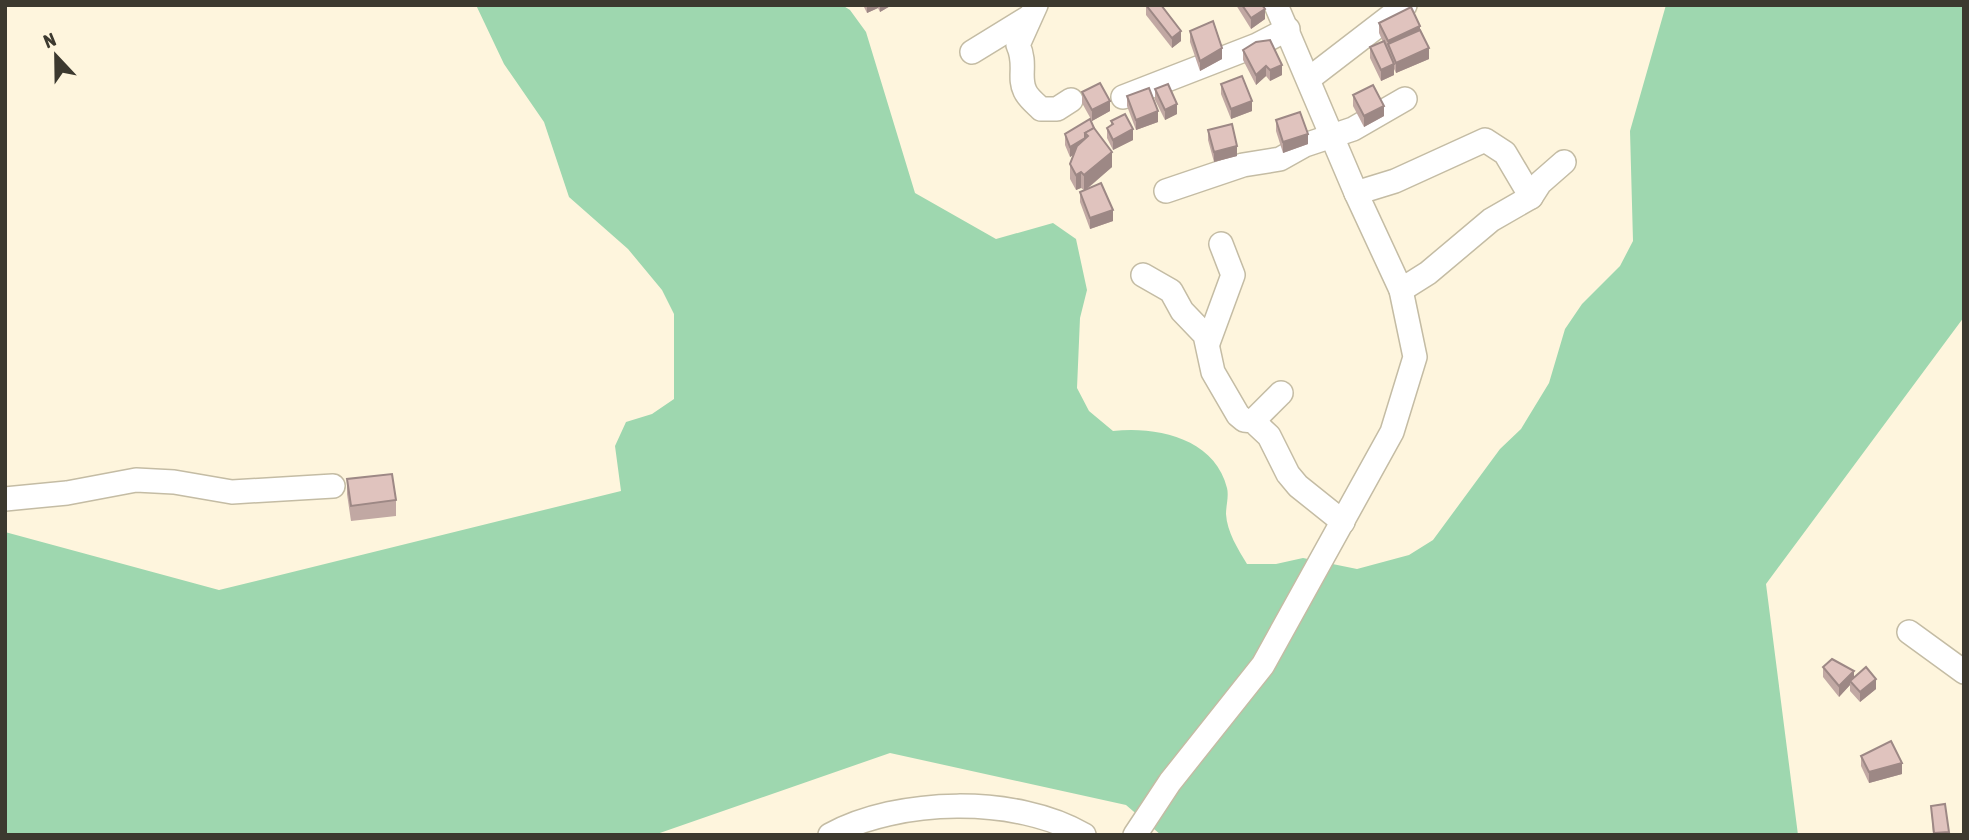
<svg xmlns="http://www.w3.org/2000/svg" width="1969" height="840" viewBox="0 0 1969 840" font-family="'Asap Condensed',sans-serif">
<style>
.green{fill:#9ed7af}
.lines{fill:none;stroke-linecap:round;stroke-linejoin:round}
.minor-casing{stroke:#c4bca4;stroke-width:26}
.minor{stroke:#fff;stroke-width:23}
.wall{fill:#c1a8a3}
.shaded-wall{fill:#9d8885}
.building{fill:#e0c3be;stroke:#9d8885;stroke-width:2}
</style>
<rect width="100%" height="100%" fill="#fef5dd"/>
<path class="green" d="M476,5H842L850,10L866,32L915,193L996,239L1053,223L1076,239L1087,290L1080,318L1077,388L1089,411L1113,431C1156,426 1215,438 1227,488C1229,496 1226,506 1226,514C1227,532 1238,549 1247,564H1276L1303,558L1357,569L1409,555L1433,540L1500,449L1521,429L1549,383L1565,329L1582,304L1620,266L1633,241L1630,131L1666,5H1964V317L1766,584L1798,835H1161L1126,805L890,753L654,835H5V532L219,590L621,491L615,446L626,422L652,414L674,399V314L662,290L628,249L569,197L544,122L504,64Z"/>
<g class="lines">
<g class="minor-casing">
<g id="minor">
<path d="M1036,5L1018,45C1027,64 1018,77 1025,91C1028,98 1036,104 1041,109H1057L1071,100"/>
<polyline points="972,52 1029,17"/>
<polyline points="1310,78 1405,5"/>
<polyline points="1123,97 1257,45 1288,29"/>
<polyline points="1166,191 1243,165 1280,159 1305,145 1353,129 1405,99"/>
<polyline points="1356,193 1395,181 1485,140 1505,153 1531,197"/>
<polyline points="1143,275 1171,291 1182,311 1205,335 1213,372 1238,415 1244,420 1253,421 1269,436 1288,474 1298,486 1343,522"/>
<polyline points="1401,290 1428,273 1491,220 1531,197 1540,183 1564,162"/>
<polyline points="1208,343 1233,275 1221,244"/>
<polyline points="1253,421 1281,393"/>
<polyline points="5,499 67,493 136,480 174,482 232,492 333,486"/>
<polyline points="1909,632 1964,672"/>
<path d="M830,835C898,798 1016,795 1084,835"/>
<polyline points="1135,835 1170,782 1263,665 1392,432 1415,357 1401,290 1356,193 1276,5"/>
</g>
</g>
<use href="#minor" class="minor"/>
</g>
<g class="wall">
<polygon points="863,5 892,5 880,12 878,8 867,13"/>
<polygon points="1146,5 1181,41 1172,48 1146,15"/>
<polygon points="1236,5 1262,5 1265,19 1251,29"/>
<polygon points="1379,23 1420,30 1429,59 1396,73 1394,69 1394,75 1381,81 1370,58 1370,47 1383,42 1379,33"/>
<polygon points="1190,31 1222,59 1200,71 1190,42"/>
<polygon points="1243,50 1282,75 1270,81 1266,76 1256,85 1243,60"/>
<polygon points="1221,84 1252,111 1231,119 1221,94"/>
<polygon points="1155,89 1177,114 1165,120 1155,100"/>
<polygon points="1082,92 1110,111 1092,121 1082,103"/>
<polygon points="1353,95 1384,116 1364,127 1353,106"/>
<polygon points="1127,96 1158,122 1136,130 1127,106"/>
<polygon points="1090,119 1112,167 1086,190 1113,221 1090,229 1080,202 1080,192 1084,190 1081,188 1076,190 1070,179 1070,164 1073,155 1070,157 1065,145 1065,134"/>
<polygon points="1276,120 1308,144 1283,153 1276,131"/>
<polygon points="1111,121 1133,140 1113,150 1107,138 1107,128 1111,125"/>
<polygon points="1208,130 1237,156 1214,162 1208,140"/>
<polygon points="347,479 396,500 396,516 351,521 347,494"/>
<polygon points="1823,667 1854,677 1876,689 1860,702 1850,691 1850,685 1839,697 1823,677"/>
<polygon points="1861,756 1902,774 1869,783 1861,766"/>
<polygon points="1945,804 1949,835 1933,835 1931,806"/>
</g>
<g class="shaded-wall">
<polygon points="867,5 878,5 878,8 867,13"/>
<polygon points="880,5 892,5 880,12"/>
<polygon points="1265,9 1265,19 1251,29 1251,18"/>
<polygon points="1420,26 1420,36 1388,44 1388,41"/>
<polygon points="1181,31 1181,41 1172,48 1172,38"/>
<polygon points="1222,48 1222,59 1200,71 1200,61"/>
<polygon points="1429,48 1429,59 1396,73 1396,63"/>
<polygon points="1394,64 1394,75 1381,81 1381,70"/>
<polygon points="1282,65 1282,75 1270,81 1270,70"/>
<polygon points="1266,66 1266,76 1256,85 1256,75"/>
<polygon points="1110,101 1110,111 1092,121 1092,110"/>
<polygon points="1252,101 1252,111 1231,119 1231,109"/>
<polygon points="1177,104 1177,114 1165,120 1165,110"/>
<polygon points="1384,106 1384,116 1364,127 1364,116"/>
<polygon points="1158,111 1158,122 1136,130 1136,120"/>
<polygon points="1133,129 1133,140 1113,150 1113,140"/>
<polygon points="1308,134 1308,144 1283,153 1283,142"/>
<polygon points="1085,138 1085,148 1070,157 1070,147"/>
<polygon points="1237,146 1237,156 1214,162 1214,152"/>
<polygon points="1112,152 1112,167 1084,191 1084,175"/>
<polygon points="1081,172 1081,188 1076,190 1076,175"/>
<polygon points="1113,210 1113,221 1090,229 1090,218"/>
<polygon points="1854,671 1854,681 1850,681 1850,685 1839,697 1839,686"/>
<polygon points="1876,679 1876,689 1860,702 1860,692"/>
<polygon points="1902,763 1902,774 1869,783 1869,772"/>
</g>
<g class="building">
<polygon points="1146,5 1161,5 1181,31 1172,38"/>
<polygon points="1242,5 1262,5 1265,9 1251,18"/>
<polygon points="1411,7 1420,26 1388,41 1379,23"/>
<polygon points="1213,21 1222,48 1200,61 1190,31"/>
<polygon points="1420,30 1429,48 1396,63 1388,44"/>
<polygon points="1270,40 1282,65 1270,70 1266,66 1256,75 1243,50 1256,42"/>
<polygon points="1384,41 1394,64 1381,70 1370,47"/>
<polygon points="1242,76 1252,101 1231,109 1221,84"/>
<polygon points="1100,83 1110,101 1092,110 1082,92"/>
<polygon points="1168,84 1177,104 1165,110 1155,89"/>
<polygon points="1373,85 1384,106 1364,116 1353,95"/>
<polygon points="1149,88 1158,111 1136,120 1127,96"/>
<polygon points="1300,112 1308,134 1283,142 1276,120"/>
<polygon points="1125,114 1133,129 1113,140 1107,128 1113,124 1111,121"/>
<polygon points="1090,119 1094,128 1085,133 1085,138 1070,147 1065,134"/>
<polygon points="1232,124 1237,146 1214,152 1208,130"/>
<polygon points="1094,128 1112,152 1084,175 1081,172 1076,175 1070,164 1077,146 1088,136 1085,133"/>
<polygon points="1101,183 1113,210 1090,218 1080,192"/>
<polygon points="392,474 396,500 351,506 347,479"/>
<polygon points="1832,659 1854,671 1839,686 1823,667"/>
<polygon points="1866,667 1876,679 1860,692 1850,681"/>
<polygon points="1891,741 1902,763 1869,772 1861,756"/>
<polygon points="1945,804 1949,832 1934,833 1931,806"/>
</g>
<rect width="1969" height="840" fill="none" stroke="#3c392f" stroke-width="14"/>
<g transform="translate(56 56) rotate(338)" stroke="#fef5dd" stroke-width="5" paint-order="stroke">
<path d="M0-5L12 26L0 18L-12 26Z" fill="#3c392f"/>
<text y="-10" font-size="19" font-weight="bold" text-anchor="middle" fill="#3c392f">N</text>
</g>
</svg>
